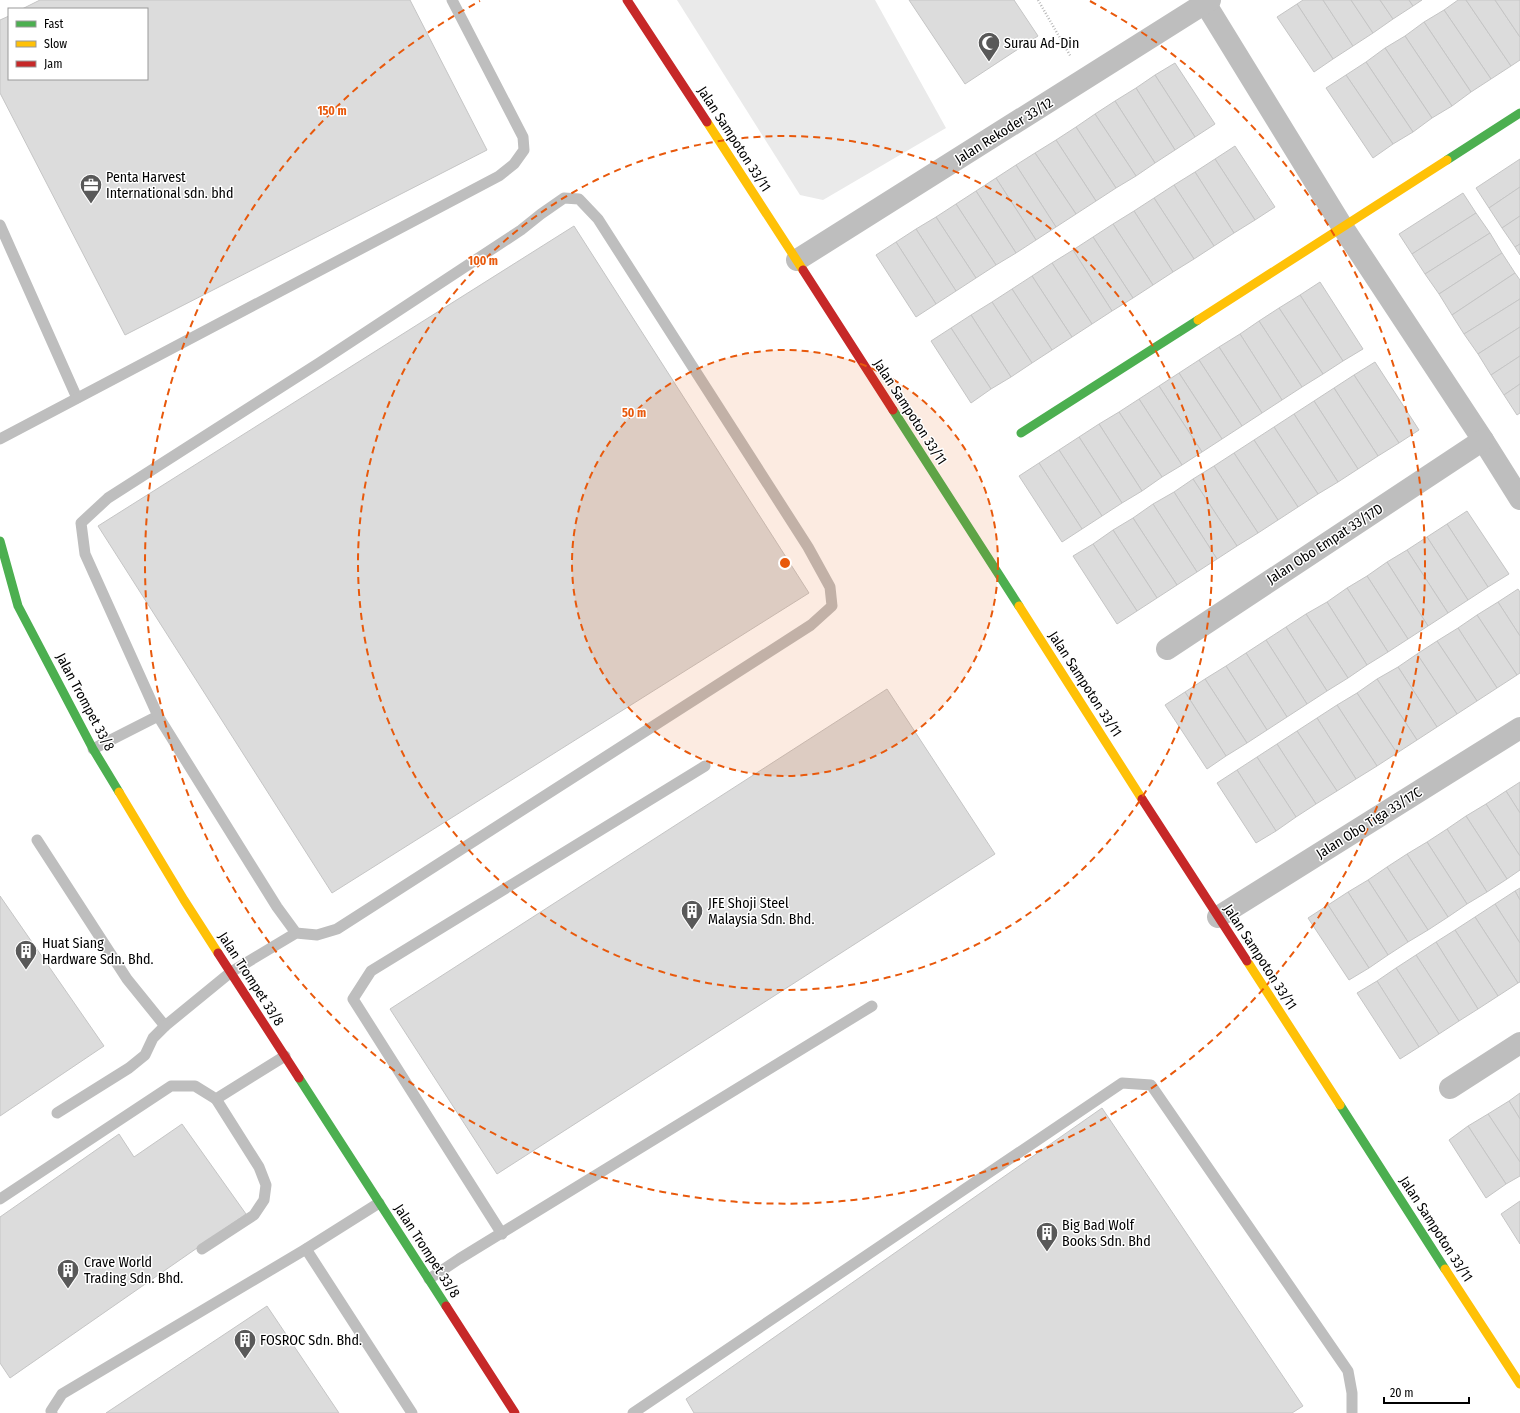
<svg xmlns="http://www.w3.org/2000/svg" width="1520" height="1413" viewBox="0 0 1520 1413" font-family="'Fira Sans Condensed',sans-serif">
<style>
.green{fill:#eaeaea}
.building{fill:#dcdcdc;stroke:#c5c5c5}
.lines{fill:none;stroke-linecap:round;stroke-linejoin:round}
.path{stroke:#b8b8b8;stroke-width:2.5;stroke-dasharray:1 2;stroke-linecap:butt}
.lane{stroke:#bebebe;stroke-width:11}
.street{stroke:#bebebe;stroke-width:22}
.fast{stroke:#4caf50;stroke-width:9}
.slow{stroke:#ffc107;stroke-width:9}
.jam{stroke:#c62828;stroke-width:9}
.ring{fill:none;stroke:#e8590c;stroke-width:2;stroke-dasharray:7 5}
.labels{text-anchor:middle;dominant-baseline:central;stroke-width:3;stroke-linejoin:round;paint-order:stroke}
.poi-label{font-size:14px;fill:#000;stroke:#fff;text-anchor:start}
.street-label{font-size:14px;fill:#000;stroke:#fff}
.centre{fill:#e8590c;stroke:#fff;stroke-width:2}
.ring-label{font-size:12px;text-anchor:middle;font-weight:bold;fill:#e8590c;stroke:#fff;stroke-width:3;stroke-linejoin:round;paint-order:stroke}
</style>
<rect width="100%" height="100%" fill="#fff"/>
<polygon class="green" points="677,0 875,0 946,128 823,200 800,195"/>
<g class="building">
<polygon points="40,0 410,0 487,150 125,335 0,93 0,20 9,16 9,79 147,79 147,9 22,9"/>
<polygon points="909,0 1014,0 1038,36 965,84"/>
<polygon points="1303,0 1323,0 1353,46 1333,59 1297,4"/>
<polygon points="1323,0 1351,0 1373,33 1353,46"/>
<polygon points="1351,0 1380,0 1393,19 1373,33"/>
<polygon points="1380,0 1409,0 1413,6 1393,19"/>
<polygon points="1409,0 1422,0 1413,6"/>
<polygon points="1458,0 1466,0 1511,66 1491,79 1444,10"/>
<polygon points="1466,0 1495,0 1520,37 1520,60 1511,66"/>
<polygon points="1495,0 1520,0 1520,37"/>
<polygon points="1297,4 1333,59 1314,72 1277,17"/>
<polygon points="1444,10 1491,79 1471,92 1424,22"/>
<polygon points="1424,22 1471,92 1452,106 1405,36"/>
<polygon points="1405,36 1452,106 1432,118 1385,48"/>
<polygon points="1385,48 1432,118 1413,132 1366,62"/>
<polygon points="1366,62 1413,132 1393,144 1346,75"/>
<polygon points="1175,63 1215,124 1195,137 1155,75"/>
<polygon points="1155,75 1195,137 1175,150 1136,88"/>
<polygon points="1346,75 1393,144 1373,158 1326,88"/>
<polygon points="1136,88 1175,150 1155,163 1115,101"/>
<polygon points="1115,101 1155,163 1136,176 1095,114"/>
<polygon points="1095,114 1136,176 1116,188 1076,127"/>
<polygon points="1076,127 1116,188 1096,201 1056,140"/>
<polygon points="1056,140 1096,201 1076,214 1035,153"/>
<polygon points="1235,146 1275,207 1255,220 1215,159"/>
<polygon points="1035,153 1076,214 1056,227 1016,165"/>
<polygon points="1215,159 1255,220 1234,233 1195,172"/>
<polygon points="1520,159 1520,187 1489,208 1476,188"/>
<polygon points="1016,165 1056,227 1036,240 996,178"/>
<polygon points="1195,172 1234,233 1214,246 1174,185"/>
<polygon points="996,178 1036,240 1016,253 976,191"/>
<polygon points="1174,185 1214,246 1194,259 1154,198"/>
<polygon points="1520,187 1520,216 1502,228 1489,208"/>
<polygon points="976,191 1016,253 996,265 956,204"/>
<polygon points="1463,193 1476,213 1412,254 1399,234"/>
<polygon points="1154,198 1194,259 1173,272 1134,211"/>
<polygon points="956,204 996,265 976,278 936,217"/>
<polygon points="1134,211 1173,272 1153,285 1113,224"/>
<polygon points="1476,213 1490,233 1425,274 1412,254"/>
<polygon points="1520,216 1520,244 1515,247 1502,228"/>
<polygon points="936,217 976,278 956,291 916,229"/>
<polygon points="1113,224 1153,285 1133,298 1093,237"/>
<polygon points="574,226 809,593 332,893 98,526"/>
<polygon points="916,229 956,291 936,304 896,242"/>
<polygon points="1490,233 1502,253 1439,294 1425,274"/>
<polygon points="1093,237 1133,298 1112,311 1073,250"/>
<polygon points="896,242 936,304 916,317 876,255"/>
<polygon points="1520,244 1520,255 1515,247"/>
<polygon points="1073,250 1112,311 1092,324 1052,263"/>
<polygon points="1502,253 1515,273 1452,315 1439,294"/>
<polygon points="1052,263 1092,324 1072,337 1032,276"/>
<polygon points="1515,273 1520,280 1520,299 1464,334 1452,315"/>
<polygon points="1032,276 1072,337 1052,350 1012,289"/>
<polygon points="1320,282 1363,349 1343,361 1300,295"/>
<polygon points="1012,289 1052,350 1032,363 992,302"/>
<polygon points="1300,295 1343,361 1323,374 1279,308"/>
<polygon points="1520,299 1520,327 1478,354 1464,334"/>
<polygon points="992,302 1032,363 1011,377 971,315"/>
<polygon points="1279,308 1323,374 1302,387 1259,321"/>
<polygon points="971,315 1011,377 991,389 951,328"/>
<polygon points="1259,321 1302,387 1282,400 1240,334"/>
<polygon points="1520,327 1520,356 1491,375 1478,354"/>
<polygon points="951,328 991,389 971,403 931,341"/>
<polygon points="1240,334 1282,400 1262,413 1219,347"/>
<polygon points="1219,347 1262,413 1242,426 1199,360"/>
<polygon points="1520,356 1520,384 1504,395 1491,375"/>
<polygon points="1199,360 1242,426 1222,439 1179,373"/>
<polygon points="1375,362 1419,430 1399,443 1354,375"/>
<polygon points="1179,373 1222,439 1202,452 1159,386"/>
<polygon points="1354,375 1399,443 1378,456 1334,388"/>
<polygon points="1520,384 1520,413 1517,415 1504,395"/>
<polygon points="1159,386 1202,452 1182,465 1139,399"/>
<polygon points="1334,388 1378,456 1358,469 1314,401"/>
<polygon points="1139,399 1182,465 1162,477 1119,412"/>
<polygon points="1314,401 1358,469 1338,482 1294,414"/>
<polygon points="1119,412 1162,477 1142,491 1099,424"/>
<polygon points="1294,414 1338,482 1318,494 1274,427"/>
<polygon points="1099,424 1142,491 1122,503 1079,437"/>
<polygon points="1274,427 1318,494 1298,507 1254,440"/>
<polygon points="1079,437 1122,503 1102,516 1059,450"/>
<polygon points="1254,440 1298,507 1278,520 1234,453"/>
<polygon points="1059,450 1102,516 1082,529 1039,463"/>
<polygon points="1234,453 1278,520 1258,533 1214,466"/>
<polygon points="1039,463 1082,529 1062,542 1019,476"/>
<polygon points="1214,466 1258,533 1237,546 1193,479"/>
<polygon points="1193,479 1237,546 1217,559 1174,492"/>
<polygon points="1174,492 1217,559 1197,572 1153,504"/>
<polygon points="1153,504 1197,572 1177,585 1133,518"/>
<polygon points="1467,511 1509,574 1488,587 1447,524"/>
<polygon points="1133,518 1177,585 1157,598 1113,530"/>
<polygon points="1447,524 1488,587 1468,600 1427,537"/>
<polygon points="1113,530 1157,598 1137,611 1093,544"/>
<polygon points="1427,537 1468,600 1448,613 1407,550"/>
<polygon points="1093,544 1137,611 1117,624 1073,556"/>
<polygon points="1407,550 1448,613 1428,626 1387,562"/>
<polygon points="1387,562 1428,626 1408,639 1367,576"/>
<polygon points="1367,576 1408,639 1388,652 1347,588"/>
<polygon points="1347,588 1388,652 1367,665 1327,602"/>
<polygon points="1518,589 1520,592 1520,636 1498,602"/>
<polygon points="1327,602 1367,665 1348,678 1306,614"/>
<polygon points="1498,602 1520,636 1520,673 1517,675 1477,615"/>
<polygon points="1306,614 1348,678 1327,691 1286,627"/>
<polygon points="1477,615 1517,675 1497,688 1458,628"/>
<polygon points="1286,627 1327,691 1307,704 1266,640"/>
<polygon points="1458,628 1497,688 1477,701 1437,641"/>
<polygon points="1266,640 1307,704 1287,717 1246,653"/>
<polygon points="1437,641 1477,701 1457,714 1417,654"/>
<polygon points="1246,653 1287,717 1267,730 1226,666"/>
<polygon points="1417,654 1457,714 1437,727 1398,667"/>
<polygon points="1226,666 1267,730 1247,743 1205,679"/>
<polygon points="1398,667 1437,727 1417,740 1377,679"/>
<polygon points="1205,679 1247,743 1226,756 1185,692"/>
<polygon points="1377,679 1417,740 1397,753 1357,693"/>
<polygon points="887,689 995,854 497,1174 390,1009"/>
<polygon points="1185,692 1226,756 1207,769 1165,705"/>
<polygon points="1357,693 1397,753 1377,766 1337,705"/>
<polygon points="1337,705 1377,766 1356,779 1317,718"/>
<polygon points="1317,718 1356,779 1337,791 1297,731"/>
<polygon points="1297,731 1337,791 1316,804 1277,744"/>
<polygon points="1277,744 1316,804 1296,817 1257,757"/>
<polygon points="1257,757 1296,817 1276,831 1237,770"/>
<polygon points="1237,770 1276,831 1256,843 1217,783"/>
<polygon points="1520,782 1520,813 1506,791"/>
<polygon points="1506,791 1520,813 1520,856 1486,804"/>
<polygon points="1486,804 1520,856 1520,870 1507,879 1466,816"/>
<polygon points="1466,816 1507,879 1487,892 1447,829"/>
<polygon points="1447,829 1487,892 1467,904 1427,842"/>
<polygon points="1427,842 1467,904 1448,917 1407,854"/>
<polygon points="1407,854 1448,917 1428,930 1387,867"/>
<polygon points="1387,867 1428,930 1408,942 1368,880"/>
<polygon points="1368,880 1408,942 1388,955 1348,892"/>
<polygon points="1520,888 1520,900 1515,891"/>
<polygon points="1515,891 1520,900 1520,943 1495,904"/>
<polygon points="1348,892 1388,955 1369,968 1328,905"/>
<polygon points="0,896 104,1046 0,1116"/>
<polygon points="1495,904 1520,943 1520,982 1518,983 1475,917"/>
<polygon points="1328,905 1369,968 1349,980 1308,918"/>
<polygon points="1475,917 1518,983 1498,996 1455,930"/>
<polygon points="1455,930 1498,996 1478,1009 1436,942"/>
<polygon points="1436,942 1478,1009 1459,1021 1416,955"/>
<polygon points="1416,955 1459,1021 1439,1034 1396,968"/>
<polygon points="1396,968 1439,1034 1419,1047 1377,981"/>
<polygon points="1377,981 1419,1047 1400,1059 1357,993"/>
<polygon points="1520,1093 1520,1119 1509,1101"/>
<polygon points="1509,1101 1520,1119 1520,1162 1488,1114"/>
<polygon points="1102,1108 1303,1406 1292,1413 694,1413 686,1399"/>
<polygon points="1488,1114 1520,1162 1520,1176 1506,1184 1468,1126"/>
<polygon points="182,1124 246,1214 10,1378 0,1363 0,1217 119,1134 134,1157"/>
<polygon points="1468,1126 1506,1184 1486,1198 1449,1140"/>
<polygon points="1520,1201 1520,1244 1501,1214"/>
<polygon points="267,1306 339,1413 106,1413"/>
</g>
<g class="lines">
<polyline class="path" points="1038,0 1071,57"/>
<g class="lane">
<polyline points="0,225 77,398"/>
<polyline points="0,439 499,176 514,164 524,150 523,137 452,0"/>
<polyline points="93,749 158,716"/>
<polyline points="37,840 127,979 165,1026 231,972 296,933 317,935 337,929 811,625 832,606 830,587 808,547 598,219 579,199 564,198 541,214 521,230 319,363 108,498 81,523 85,554 158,716 277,907 296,933"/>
<polyline points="57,1113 129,1068 145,1055 153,1038 165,1026"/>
<polyline points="0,1199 171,1086 195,1086 216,1099 285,1056"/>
<polyline points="502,1234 353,999 371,971 705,766"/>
<polyline points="202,1249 254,1215 264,1200 266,1185 259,1167 216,1099"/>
<polyline points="306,1249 412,1413"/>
<polyline points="429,1279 459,1259 872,1006"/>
<polyline points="52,1413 51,1411 62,1394 306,1249 379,1203"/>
<polyline points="633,1413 1122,1083 1151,1085 1348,1371 1352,1393 1352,1413"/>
</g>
<g class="street">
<polyline points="1205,3 1342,226 1483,440 1520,499"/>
<polyline points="797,260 1210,0"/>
<polyline points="1167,649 1483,440"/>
<polyline points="1218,917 1520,728"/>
<polyline points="1450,1088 1520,1043"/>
</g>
<g class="fast">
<polyline points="1447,160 1520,113"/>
<polyline points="893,410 1019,606"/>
<polyline points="1021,433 1198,320"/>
<polyline points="0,541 18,606 93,749 119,792"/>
<polyline points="299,1078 446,1306"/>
<polyline points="1340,1105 1445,1269"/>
</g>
<g class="slow">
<polyline points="707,122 803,270"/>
<polyline points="1198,320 1447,160"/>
<polyline points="1019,606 1142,799"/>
<polyline points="119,792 184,900 218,953"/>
<polyline points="1247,961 1340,1105"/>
<polyline points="1445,1269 1520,1384"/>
</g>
<g class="jam">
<polyline points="627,0 707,122"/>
<polyline points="803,270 893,410"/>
<polyline points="1142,799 1247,961"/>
<polyline points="218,953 299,1078"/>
<polyline points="446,1306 515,1413"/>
</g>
</g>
<circle cx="785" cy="563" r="213" fill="#e8590c" fill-opacity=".12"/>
<g class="ring">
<circle cx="785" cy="563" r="213"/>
<circle cx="785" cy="563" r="427"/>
<path d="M1090 1A640 640 0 1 1 480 1"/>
</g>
<defs>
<g id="mosque-pin" transform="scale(1.15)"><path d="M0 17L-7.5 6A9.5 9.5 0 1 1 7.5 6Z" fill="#595959" stroke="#fff"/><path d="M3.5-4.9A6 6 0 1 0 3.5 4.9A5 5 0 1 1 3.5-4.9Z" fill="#fff"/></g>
<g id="office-pin" transform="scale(1.15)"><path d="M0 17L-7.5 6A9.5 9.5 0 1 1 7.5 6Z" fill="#595959" stroke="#fff"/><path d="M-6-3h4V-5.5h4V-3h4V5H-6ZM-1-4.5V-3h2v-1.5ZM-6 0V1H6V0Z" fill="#fff"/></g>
<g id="building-pin" transform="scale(1.15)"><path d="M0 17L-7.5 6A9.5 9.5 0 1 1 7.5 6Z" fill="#595959" stroke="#fff"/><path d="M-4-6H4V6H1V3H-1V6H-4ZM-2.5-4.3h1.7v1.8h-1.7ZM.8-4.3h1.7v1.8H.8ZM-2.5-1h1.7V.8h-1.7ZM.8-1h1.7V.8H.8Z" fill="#fff"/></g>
</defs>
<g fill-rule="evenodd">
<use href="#mosque-pin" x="989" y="43"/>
<use href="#office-pin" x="91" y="185"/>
<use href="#building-pin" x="692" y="911"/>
<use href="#building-pin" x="26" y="951"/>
<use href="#building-pin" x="1047" y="1233"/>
<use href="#building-pin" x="68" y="1270"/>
<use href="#building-pin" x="245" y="1340"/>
</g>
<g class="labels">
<g class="poi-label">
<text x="1004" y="43">Surau Ad-Din</text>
<text x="106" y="177">Penta Harvest<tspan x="106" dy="16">International sdn. bhd</tspan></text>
<text x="708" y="903">JFE Shoji Steel<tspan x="708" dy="16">Malaysia Sdn. Bhd.</tspan></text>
<text x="42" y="943">Huat Siang<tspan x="42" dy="16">Hardware Sdn. Bhd.</tspan></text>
<text x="1062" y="1225">Big Bad Wolf<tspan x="1062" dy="16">Books Sdn. Bhd</tspan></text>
<text x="84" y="1262">Crave World<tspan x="84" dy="16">Trading Sdn. Bhd.</tspan></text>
<text x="260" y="1340">FOSROC Sdn. Bhd.</text>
</g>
<g class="street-label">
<text transform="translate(1004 131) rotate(-32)">Jalan Rekoder 33/12</text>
<text transform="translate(734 139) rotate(57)">Jalan Sampoton 33/11</text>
<text transform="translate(910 412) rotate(57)">Jalan Sampoton 33/11</text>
<text transform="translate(1325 544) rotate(-33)">Jalan Obo Empat 33/17D</text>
<text transform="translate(1085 684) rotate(57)">Jalan Sampoton 33/11</text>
<text transform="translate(85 702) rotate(62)">Jalan Trompet 33/8</text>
<text transform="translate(1369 823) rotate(-32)">Jalan Obo Tiga 33/17C</text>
<text transform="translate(1260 957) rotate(57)">Jalan Sampoton 33/11</text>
<text transform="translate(251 979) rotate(57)">Jalan Trompet 33/8</text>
<text transform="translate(1436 1229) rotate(57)">Jalan Sampoton 33/11</text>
<text transform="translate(427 1251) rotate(57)">Jalan Trompet 33/8</text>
</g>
</g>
<circle cx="785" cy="563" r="6" class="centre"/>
<g class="ring-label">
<text x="332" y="115">150 m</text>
<text x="483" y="265">100 m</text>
<text x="634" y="417">50 m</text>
</g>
<rect x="8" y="8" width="140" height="72" fill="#ffffff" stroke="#999999"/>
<rect x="16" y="21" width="20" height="6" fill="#4caf50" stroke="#999999"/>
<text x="44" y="28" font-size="12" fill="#000000">Fast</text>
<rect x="16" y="41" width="20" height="6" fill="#ffc107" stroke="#999999"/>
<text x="44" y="48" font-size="12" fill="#000000">Slow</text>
<rect x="16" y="61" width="20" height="6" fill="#c62828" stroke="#999999"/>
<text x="44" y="68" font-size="12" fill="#000000">Jam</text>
<path d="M1384 1397v6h85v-6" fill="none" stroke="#000000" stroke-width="2"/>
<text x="1390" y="1397" font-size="12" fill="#000000" stroke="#ffffff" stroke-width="3" paint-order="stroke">20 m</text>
</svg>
